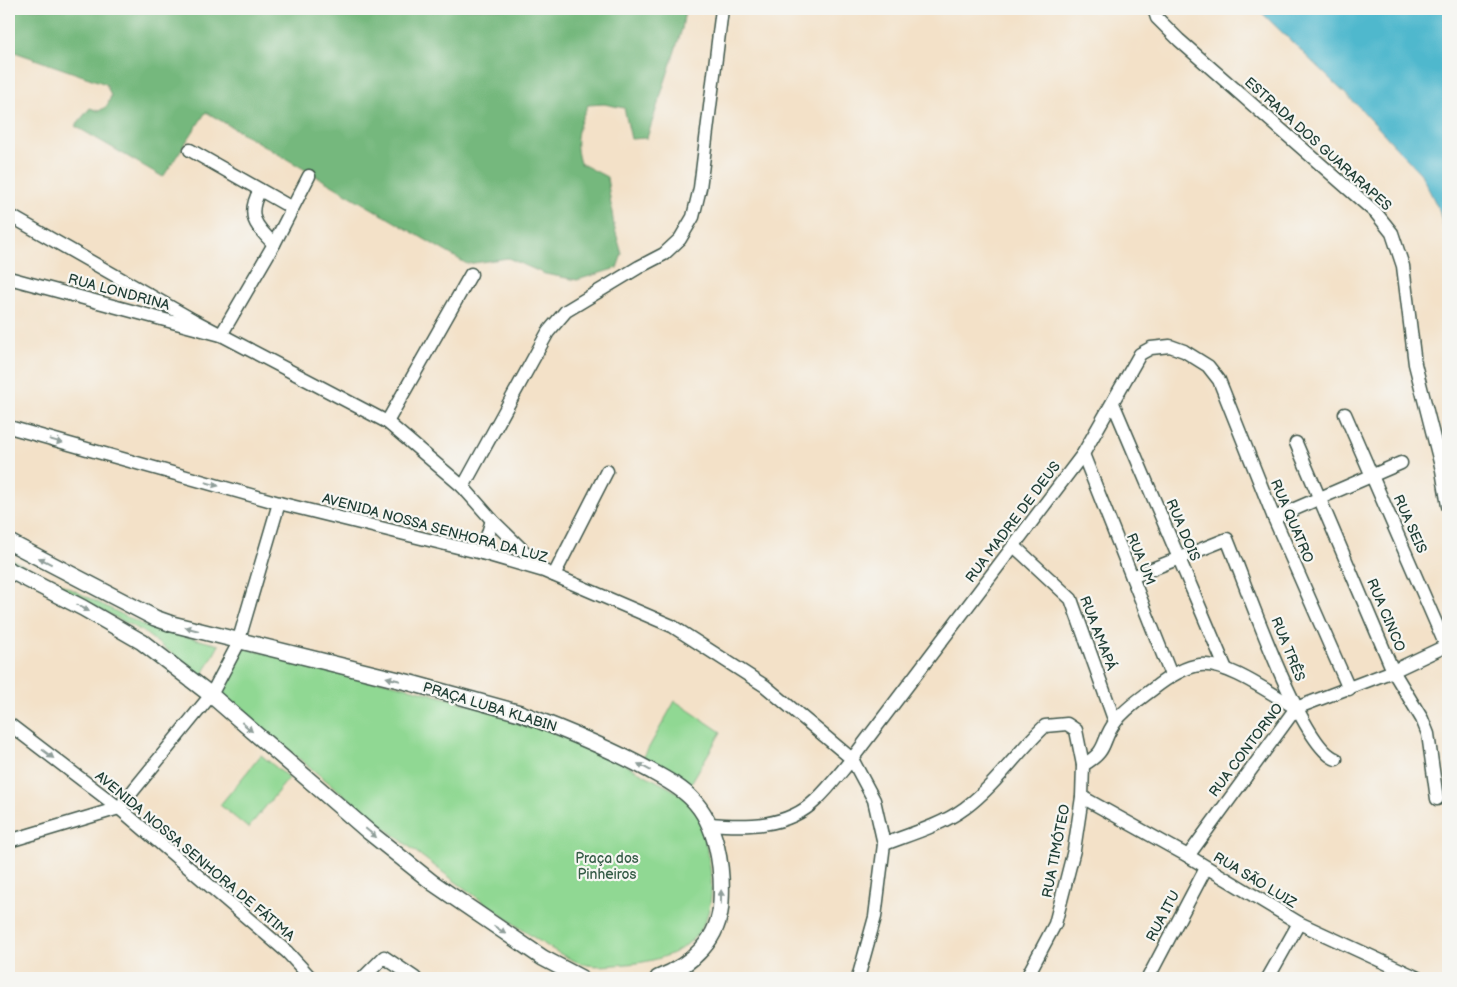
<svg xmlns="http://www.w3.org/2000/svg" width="1457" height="987" viewBox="0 0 1457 987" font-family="'Balsamiq Sans',sans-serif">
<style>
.green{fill:#90d893;stroke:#588a64}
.forest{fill:#74b87d;stroke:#4a7a58}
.water{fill:#50b8cd;stroke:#387a80}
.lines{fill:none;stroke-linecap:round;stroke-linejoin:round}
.minor-casing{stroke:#3f564a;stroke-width:15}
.major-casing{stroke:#3f564a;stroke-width:18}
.minor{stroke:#fff;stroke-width:12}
.major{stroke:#fff;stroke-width:15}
.oneway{fill:#8f9e9a}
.labels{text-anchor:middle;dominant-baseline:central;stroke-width:4.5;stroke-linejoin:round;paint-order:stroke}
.street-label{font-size:14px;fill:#1f3d34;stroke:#f6f6f2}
.park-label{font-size:14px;fill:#365c47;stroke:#f6f6f2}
</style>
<rect width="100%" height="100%" fill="#f6f6f2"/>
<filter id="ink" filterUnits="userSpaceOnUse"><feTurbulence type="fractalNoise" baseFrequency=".02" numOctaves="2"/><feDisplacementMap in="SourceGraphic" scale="10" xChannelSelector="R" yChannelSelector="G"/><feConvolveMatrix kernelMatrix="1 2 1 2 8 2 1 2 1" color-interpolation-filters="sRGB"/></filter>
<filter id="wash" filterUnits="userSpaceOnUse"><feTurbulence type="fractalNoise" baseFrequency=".0096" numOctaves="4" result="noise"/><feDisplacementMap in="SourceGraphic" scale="20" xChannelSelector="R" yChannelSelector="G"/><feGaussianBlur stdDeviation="1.12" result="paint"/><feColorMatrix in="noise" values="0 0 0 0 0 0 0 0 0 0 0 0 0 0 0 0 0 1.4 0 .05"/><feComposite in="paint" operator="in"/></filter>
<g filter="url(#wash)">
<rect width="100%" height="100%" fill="#f3e1c8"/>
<g class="green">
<polygon points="9,558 145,626 219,645 202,676 142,631 9,563"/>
<path d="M244,648C380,682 523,707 647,776C661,784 682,792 692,805C702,817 704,835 707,850C722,918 700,958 627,964C612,965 594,968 580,963C554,954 512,922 489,906C396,840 309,766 221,695Z"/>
<polygon points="675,701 721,732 690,785 643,758"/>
<polygon points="261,755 289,778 248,828 220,805"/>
</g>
<path class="forest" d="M9,9H679L685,10L682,29L647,138L631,139L624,108L604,104L588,105C578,125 573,141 580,163L607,177L614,226L622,254L617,268L577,280L545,274L508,258L467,264L206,112L163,177L75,126L90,108L99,111L107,106L111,96L106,84L9,50Z"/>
<polygon class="water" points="1258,9 1448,9 1448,245 1439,210 1421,174 1361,109"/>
</g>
<g filter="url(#ink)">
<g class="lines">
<g class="minor-casing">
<g id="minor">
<polyline points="1154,9 1157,18 1179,40 1376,213 1392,233 1403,266 1415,364 1442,470 1448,506"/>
<polyline points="190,150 292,208"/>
<path d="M260,190C246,215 255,226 274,244"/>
<polyline points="9,215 193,320 387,422 463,487 492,520 542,569"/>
<polyline points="9,278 221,335 274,244 309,176"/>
<polyline points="1113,403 1226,669"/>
<polyline points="1345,414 1446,646"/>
<polyline points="387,422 471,274"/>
<polyline points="9,427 279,503 482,553 544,571 672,626 765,686 852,759 874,800 884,844 875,917 858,978"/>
<polyline points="1296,443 1393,671 1422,719 1428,734 1437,799"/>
<polyline points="1083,454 1171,675"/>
<polyline points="463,487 548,332 566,311 639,267 664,254 680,239 693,217 700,188 722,9"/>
<polyline points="1274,518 1401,463"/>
<polyline points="1014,546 1071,599 1115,722"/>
<polyline points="482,553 492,520"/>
<polyline points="554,575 607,471"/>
<path d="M1132,577L1227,539C1244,579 1300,747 1336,759"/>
<polyline points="1296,708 1393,671 1448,645"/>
<polyline points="9,724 119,808 287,952 311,978"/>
<path d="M1083,765C1110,750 1100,741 1116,721C1126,708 1140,699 1153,689C1167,678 1183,667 1200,665C1228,662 1271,694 1296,708"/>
<polyline points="1082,797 1188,856 1299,923 1418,978"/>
<polyline points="119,808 211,695 237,646 279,503"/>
<path d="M709,824C746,827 787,828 816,800C829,788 840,773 852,759L1083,454L1140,354L1151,348L1170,346L1184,351L1208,366L1219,380L1274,518L1349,689"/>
<polyline points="9,841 119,808"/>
<path d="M884,844C911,834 942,825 965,808C996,785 1017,752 1045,726L1067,724L1076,730L1083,765L1082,797L1074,850L1055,924L1030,971"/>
<polyline points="1188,856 1296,708"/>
<polyline points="363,978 384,957 415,978"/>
<polyline points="1148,978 1206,868"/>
<polyline points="1268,978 1299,923"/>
</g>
</g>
<g class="major-casing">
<g id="major">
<path d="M9,542L155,618L172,624L411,683L520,713C565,730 609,748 651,771C665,779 681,787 692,799C717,824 723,868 721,902C720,939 692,965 658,978"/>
<polyline points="9,570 83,608 142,642 211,695 369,832 433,883 543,958 581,978"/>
</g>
</g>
<use href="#minor" class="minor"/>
<use href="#major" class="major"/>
</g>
<defs><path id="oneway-solid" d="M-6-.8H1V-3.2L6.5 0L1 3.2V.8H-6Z" transform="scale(1.25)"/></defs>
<g class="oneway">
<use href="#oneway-solid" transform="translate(56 441) rotate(16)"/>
<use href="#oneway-solid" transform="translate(212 484) rotate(16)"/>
<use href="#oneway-solid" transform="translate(45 561) rotate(-153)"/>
<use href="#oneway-solid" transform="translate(83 608) rotate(29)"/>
<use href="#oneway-solid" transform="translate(192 629) rotate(-165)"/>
<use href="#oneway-solid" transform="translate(393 679) rotate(-166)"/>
<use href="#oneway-solid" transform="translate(247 727) rotate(41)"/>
<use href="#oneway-solid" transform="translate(48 754) rotate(37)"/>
<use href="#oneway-solid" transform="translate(644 767) rotate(-152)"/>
<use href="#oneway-solid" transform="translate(371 833) rotate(40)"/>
<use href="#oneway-solid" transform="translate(721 897) rotate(-89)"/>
<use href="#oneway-solid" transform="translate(500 930) rotate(33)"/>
</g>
</g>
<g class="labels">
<g class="street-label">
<text transform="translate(1318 144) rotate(42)">ESTRADA DOS GUARARAPES</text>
<text transform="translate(119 292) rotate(15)">RUA LONDRINA</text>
<text transform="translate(1292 521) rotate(67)">RUA QUATRO</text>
<text transform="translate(1013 522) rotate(-53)">RUA MADRE DE DEUS</text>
<text transform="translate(1410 524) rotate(66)">RUA SEIS</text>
<text transform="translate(435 528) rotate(15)">AVENIDA NOSSA SENHORA DA LUZ</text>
<text transform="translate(1183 530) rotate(67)">RUA DOIS</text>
<text transform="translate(1141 559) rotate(68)">RUA UM</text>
<text transform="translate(1386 615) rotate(67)">RUA CINCO</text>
<text transform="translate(1098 633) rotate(69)">RUA AMAPÁ</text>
<text transform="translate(1288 649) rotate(68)">RUA TRÊS</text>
<text transform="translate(490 707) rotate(17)">PRAÇA LUBA KLABIN</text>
<text transform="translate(1246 750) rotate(-53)">RUA CONTORNO</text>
<text transform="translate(1056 851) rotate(-79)">RUA TIMÓTEO</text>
<text transform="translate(195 856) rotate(40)">AVENIDA NOSSA SENHORA DE FÁTIMA</text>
<text transform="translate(1255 880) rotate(31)">RUA SÃO LUIZ</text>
<text transform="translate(1163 916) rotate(-62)">RUA ITU</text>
</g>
<g class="park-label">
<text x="607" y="858">Praça dos<tspan x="607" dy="16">Pinheiros</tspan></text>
</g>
</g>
<rect width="1457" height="987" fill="none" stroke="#f6f6f2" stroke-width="30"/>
</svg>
